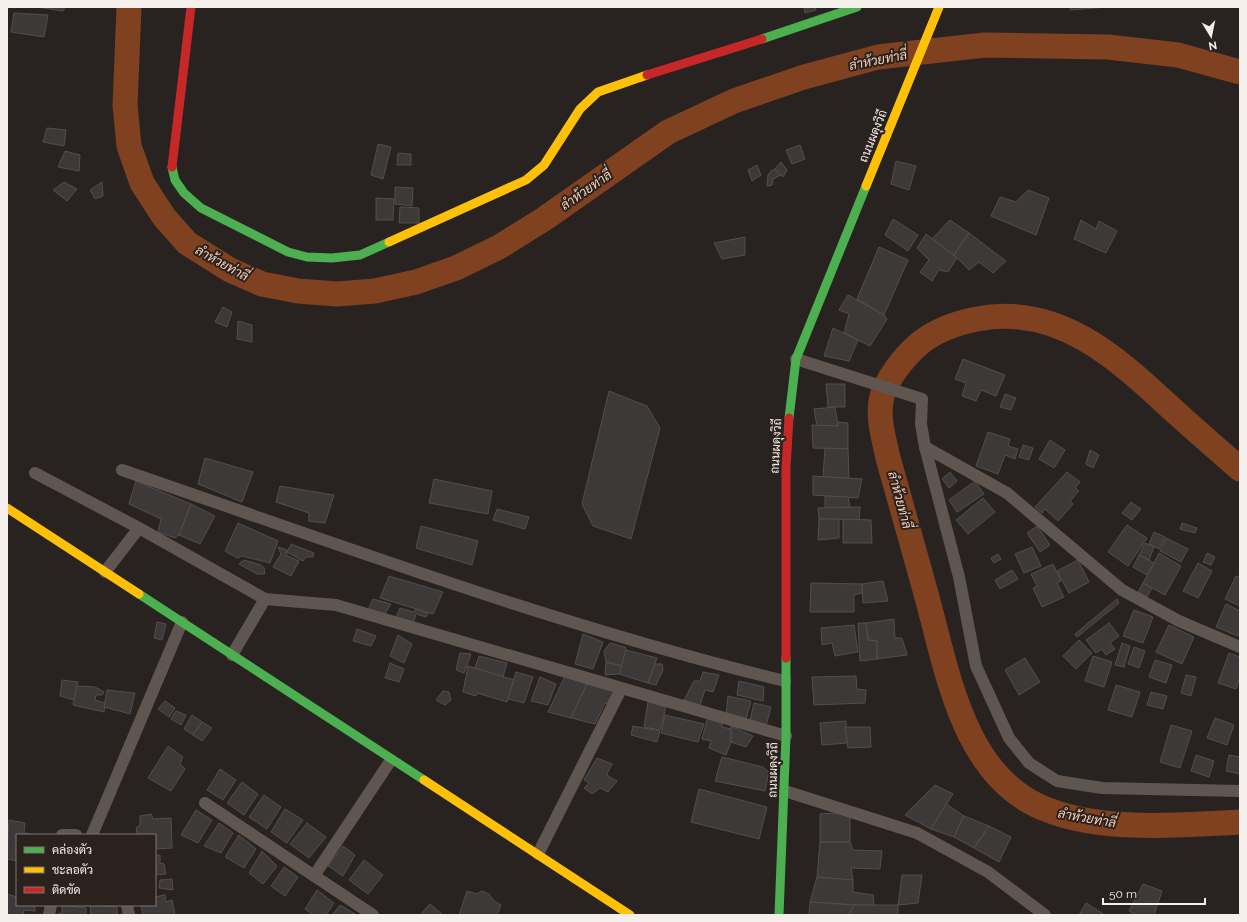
<svg xmlns="http://www.w3.org/2000/svg" width="1247" height="922" viewBox="0 0 1247 922" font-family="Raleway,Sarabun,sans-serif">
<style>
.lines{fill:none;stroke-linecap:round;stroke-linejoin:round}
.river{stroke:#7f411f;stroke-width:25}
.building{fill:#3d3938;stroke:#534e4c}
.street{stroke:#605651;stroke-width:12}
.fast{stroke:#4caf50;stroke-width:9}
.slow{stroke:#ffc107;stroke-width:9}
.jam{stroke:#c62828;stroke-width:9}
.labels{text-anchor:middle;dominant-baseline:central;stroke-width:4;stroke-linejoin:round;paint-order:stroke}
.street-label{font-size:12px;fill:#f5efec;stroke:#2b221e}
.water-label{font-size:13px;font-style:italic;fill:#f9d0bc;stroke:#2b221e}
</style>
<rect width="100%" height="100%" fill="#282321"/>
<g class="lines">
<g class="river">
<polyline points="129,7 125,105 129,146 142,183 164,217 187,243 230,270 262,284 298,291 337,294 375,291 416,282 456,268 499,247 544,219 668,132 734,101 804,77 878,57 985,45 1108,47 1178,55 1240,72"/>
<path d="M1240,469C1217,449 1194,429 1172,409C1117,358 1058,303 977,319C956,323 936,330 919,344C905,356 884,381 881,401C878,420 884,439 888,458C901,505 915,553 928,601C948,675 965,780 1048,810C1104,832 1180,825 1240,822"/>
</g>
</g>
<g class="building">
<polygon points="37,7 65,7 63,11"/>
<polygon points="804,7 815,7 816,10 805,13"/>
<polygon points="1070,7 1108,7 1070,10"/>
<polygon points="14,13 48,15 44,37 11,32"/>
<polygon points="47,128 66,130 64,146 43,142"/>
<polygon points="378,144 391,147 383,179 371,175"/>
<polygon points="800,145 805,159 792,164 786,150"/>
<polygon points="65,151 80,155 79,171 58,167"/>
<polygon points="398,153 411,154 411,165 397,165"/>
<polygon points="896,161 916,166 909,190 891,184"/>
<polygon points="781,162 787,170 783,177 775,169"/>
<polygon points="757,165 761,175 752,181 748,170"/>
<polygon points="775,169 781,175 773,179 772,185 767,186 768,175 771,171"/>
<polygon points="64,182 77,189 67,201 53,190"/>
<polygon points="102,182 103,196 95,199 90,190"/>
<polygon points="395,187 413,188 412,206 395,204"/>
<polygon points="1028,190 1049,198 1036,235 991,216 1000,197 1016,202"/>
<polygon points="376,198 394,199 393,220 376,220"/>
<polygon points="400,207 419,208 419,223 399,223"/>
<polygon points="893,219 918,235 908,251 885,235"/>
<polygon points="950,220 969,233 954,255 932,239"/>
<polygon points="1081,220 1096,229 1099,221 1117,231 1106,253 1074,239"/>
<polygon points="969,233 1006,261 993,273 979,262 969,270 954,255"/>
<polygon points="926,234 957,258 948,272 939,270 932,281 920,272 929,260 917,248"/>
<polygon points="745,237 745,255 722,259 714,243"/>
<polygon points="879,247 908,260 884,315 857,299"/>
<polygon points="848,295 884,315 887,319 870,346 844,333 849,314 839,310"/>
<polygon points="223,307 232,312 227,327 215,322"/>
<polygon points="238,321 252,325 252,342 237,339"/>
<polygon points="833,328 858,340 849,361 824,356"/>
<polygon points="963,359 1005,375 996,396 981,390 976,401 962,396 966,383 955,379"/>
<polygon points="826,384 845,384 845,407 828,407"/>
<polygon points="609,391 647,406 660,428 631,539 593,526 582,504"/>
<polygon points="1005,394 1016,398 1011,410 1000,407"/>
<polygon points="835,407 838,426 817,426 814,409"/>
<polygon points="838,422 848,423 848,449 813,448 812,425 838,426"/>
<polygon points="988,432 1010,439 1008,446 1018,449 1015,459 1005,455 998,474 976,466"/>
<polygon points="1050,440 1065,450 1054,468 1039,459"/>
<polygon points="1023,445 1033,448 1029,460 1019,457"/>
<polygon points="825,448 848,449 849,478 823,477"/>
<polygon points="1090,450 1099,455 1093,468 1086,464"/>
<polygon points="205,458 253,472 242,502 198,484"/>
<polygon points="950,472 957,481 949,488 942,479"/>
<polygon points="1067,472 1080,482 1075,488 1079,491 1070,501 1073,504 1058,521 1045,509 1042,513 1035,507"/>
<polygon points="813,476 862,479 858,498 813,495"/>
<polygon points="434,479 492,491 488,514 429,503"/>
<polygon points="136,481 191,504 179,535 175,538 158,532 161,519 129,504"/>
<polygon points="975,481 984,494 957,512 949,500"/>
<polygon points="280,486 334,495 325,523 309,521 309,513 276,502"/>
<polygon points="825,496 848,497 850,507 825,508"/>
<polygon points="983,498 995,512 968,534 956,520"/>
<polygon points="1131,502 1141,509 1132,520 1122,513"/>
<polygon points="191,504 215,516 200,544 179,535"/>
<polygon points="860,507 859,520 819,519 818,508"/>
<polygon points="497,509 529,517 525,529 493,520"/>
<polygon points="819,519 839,519 839,538 818,540"/>
<polygon points="843,519 871,520 872,543 843,543"/>
<polygon points="238,523 278,541 270,563 242,556 237,558 225,551"/>
<polygon points="1182,523 1197,528 1195,533 1180,529"/>
<polygon points="1127,525 1147,538 1128,566 1108,552"/>
<polygon points="421,526 478,541 472,565 416,548"/>
<polygon points="1037,526 1050,545 1040,552 1027,533"/>
<polygon points="1154,532 1165,537 1159,549 1149,544"/>
<polygon points="1166,538 1188,549 1181,562 1160,551"/>
<polygon points="1145,543 1154,547 1149,560 1139,555"/>
<polygon points="291,544 314,553 313,557 306,557 303,561 287,552"/>
<polygon points="278,547 287,550 286,555 299,561 291,576 273,567 281,554"/>
<polygon points="1032,547 1041,566 1024,573 1015,554"/>
<polygon points="1159,553 1181,566 1165,595 1143,583"/>
<polygon points="1207,553 1215,557 1211,565 1203,562"/>
<polygon points="998,554 1001,559 994,563 991,558"/>
<polygon points="1139,555 1154,563 1147,575 1133,567"/>
<polygon points="244,560 261,565 264,568 265,574 257,574 239,564"/>
<polygon points="1078,560 1089,582 1069,593 1057,571"/>
<polygon points="1198,563 1212,571 1198,598 1183,591"/>
<polygon points="1053,564 1061,581 1057,583 1064,597 1042,607 1033,588 1037,586 1031,574"/>
<polygon points="1012,570 1018,579 1000,589 995,580"/>
<polygon points="389,576 443,592 433,614 380,598"/>
<polygon points="1236,576 1240,577 1240,606 1225,599"/>
<polygon points="883,581 888,601 863,603 862,584"/>
<polygon points="811,583 862,584 862,593 854,595 854,612 810,612"/>
<polygon points="1143,583 1152,588 1147,597 1138,592"/>
<polygon points="373,599 391,604 384,615 368,610"/>
<polygon points="1117,599 1119,603 1077,637 1075,634"/>
<polygon points="1226,604 1240,611 1240,631 1238,636 1216,627"/>
<polygon points="400,608 413,612 416,609 428,613 426,617 416,614 413,624 396,618"/>
<polygon points="1134,610 1153,617 1143,643 1123,636"/>
<polygon points="894,619 895,638 902,638 907,655 877,659 877,641 868,640 866,623"/>
<polygon points="157,622 166,624 162,640 154,638"/>
<polygon points="858,623 866,623 868,640 877,641 877,659 860,661"/>
<polygon points="1109,623 1119,636 1110,643 1115,649 1106,655 1102,649 1096,653 1086,640"/>
<polygon points="854,625 858,652 835,656 832,643 822,645 821,628"/>
<polygon points="1169,625 1194,637 1182,664 1156,652"/>
<polygon points="357,629 376,636 371,646 353,641"/>
<polygon points="583,634 603,642 593,669 575,664"/>
<polygon points="398,635 412,644 404,663 390,656"/>
<polygon points="1079,640 1092,653 1076,669 1063,656"/>
<polygon points="610,643 625,647 626,650 622,666 606,662 604,651"/>
<polygon points="1122,643 1130,646 1124,667 1115,665"/>
<polygon points="1134,647 1145,651 1139,668 1128,664"/>
<polygon points="626,650 657,658 648,683 619,674"/>
<polygon points="460,653 471,654 464,673 456,670"/>
<polygon points="1229,653 1240,657 1240,676 1236,689 1218,683"/>
<polygon points="479,656 507,663 503,677 475,668"/>
<polygon points="1093,656 1112,662 1104,687 1085,681"/>
<polygon points="1025,658 1040,682 1019,695 1005,670"/>
<polygon points="1155,660 1172,665 1166,683 1149,677"/>
<polygon points="606,662 622,666 619,674 605,675"/>
<polygon points="390,663 404,669 399,682 385,678"/>
<polygon points="655,664 662,664 663,670 656,685 648,683"/>
<polygon points="468,666 514,680 507,702 477,693 476,696 463,692"/>
<polygon points="516,672 533,677 524,703 508,699"/>
<polygon points="703,672 719,675 713,692 705,690 700,705 684,700 694,681 700,681"/>
<polygon points="1186,675 1196,677 1191,696 1181,693"/>
<polygon points="565,676 587,684 571,718 548,712"/>
<polygon points="856,676 857,689 866,690 865,703 814,705 812,677"/>
<polygon points="540,677 556,684 548,705 531,701"/>
<polygon points="62,680 78,682 74,700 60,696"/>
<polygon points="739,681 764,687 763,701 737,695"/>
<polygon points="587,684 615,692 608,704 605,703 595,724 571,718"/>
<polygon points="1116,685 1140,692 1132,717 1108,710"/>
<polygon points="77,686 95,687 104,692 102,695 96,695 95,700 105,703 104,712 73,705"/>
<polygon points="107,690 135,693 130,714 104,707"/>
<polygon points="443,691 449,692 451,700 445,705 436,700"/>
<polygon points="1151,692 1167,696 1163,709 1147,705"/>
<polygon points="728,696 751,701 746,719 726,715"/>
<polygon points="165,701 175,708 169,717 158,709"/>
<polygon points="648,702 666,707 660,730 644,727"/>
<polygon points="754,703 771,707 766,726 750,721"/>
<polygon points="176,711 186,715 181,725 171,719"/>
<polygon points="192,715 202,722 193,735 184,729"/>
<polygon points="665,715 704,724 698,742 661,733"/>
<polygon points="708,716 722,722 722,727 731,729 731,742 726,755 709,748 711,741 702,739"/>
<polygon points="1215,718 1234,725 1227,745 1207,738"/>
<polygon points="846,721 847,743 822,745 820,723"/>
<polygon points="202,722 212,728 202,741 193,735"/>
<polygon points="1171,725 1192,731 1180,768 1160,762"/>
<polygon points="633,726 660,731 657,742 631,735"/>
<polygon points="731,726 753,736 746,747 731,742"/>
<polygon points="845,727 870,727 871,747 848,748"/>
<polygon points="168,746 183,757 180,764 185,769 171,791 148,778"/>
<polygon points="1196,755 1214,761 1209,777 1191,771"/>
<polygon points="1229,755 1240,757 1240,774 1226,771"/>
<polygon points="722,757 763,767 769,772 765,791 715,781"/>
<polygon points="597,758 612,764 607,774 609,777 617,781 608,792 600,788 592,794 584,788 589,783 584,780"/>
<polygon points="220,769 236,780 223,800 207,790"/>
<polygon points="242,782 258,794 244,815 227,803"/>
<polygon points="935,785 953,794 931,829 905,815"/>
<polygon points="699,789 767,807 759,839 691,822"/>
<polygon points="264,795 281,807 267,829 249,817"/>
<polygon points="946,804 964,816 954,837 931,829"/>
<polygon points="285,809 303,820 287,843 271,832"/>
<polygon points="196,810 212,820 198,843 181,835"/>
<polygon points="850,812 850,842 820,842 820,814"/>
<polygon points="151,814 153,819 171,818 172,848 156,849 155,835 134,835 137,833 136,828 140,825 140,816"/>
<polygon points="964,816 989,826 974,848 954,837"/>
<polygon points="9,820 25,823 24,833 36,835 17,835 17,861 7,859"/>
<polygon points="219,823 233,833 221,853 204,846"/>
<polygon points="307,823 326,837 309,858 290,844"/>
<polygon points="989,826 1011,837 999,862 974,848"/>
<polygon points="239,835 256,849 244,868 225,857"/>
<polygon points="820,842 850,842 853,850 882,851 880,869 851,868 853,880 817,877"/>
<polygon points="343,846 355,855 343,876 328,866"/>
<polygon points="262,851 277,866 263,884 249,873"/>
<polygon points="155,855 160,855 160,863 164,864 166,874 155,875"/>
<polygon points="364,860 383,875 368,894 349,880"/>
<polygon points="284,867 298,877 285,896 271,886"/>
<polygon points="902,875 922,875 918,903 898,905"/>
<polygon points="817,877 853,880 853,892 873,895 874,906 810,902"/>
<polygon points="172,879 173,890 159,888 160,880"/>
<polygon points="1143,884 1162,891 1154,915 1137,915 1129,911"/>
<polygon points="317,890 334,903 326,915 313,915 305,909"/>
<polygon points="467,891 477,894 482,891 489,894 494,901 501,905 497,915 459,915"/>
<polygon points="7,894 17,897 17,905 35,905 35,911 24,910 23,915 7,915"/>
<polygon points="165,895 166,902 172,900 175,915 143,915 141,906 155,905 155,897"/>
<polygon points="810,902 854,905 854,915 809,915"/>
<polygon points="1086,903 1105,915 1079,915"/>
<polygon points="430,904 443,915 420,915"/>
<polygon points="62,905 86,908 86,915 54,915 62,913"/>
<polygon points="90,905 117,907 117,915 91,915"/>
<polygon points="340,905 355,914 354,915 332,915"/>
<polygon points="854,905 898,905 898,915 849,915"/>
</g>
<g class="lines">
<g class="street">
<polyline points="796,359 922,399 921,424 925,447 1007,493 1122,590 1179,621 1240,647"/>
<polyline points="925,447 959,577 976,666 1009,738 1029,763 1057,781 1102,788 1240,791"/>
<path d="M122,470C341,545 560,627 785,681"/>
<polyline points="35,473 139,528 105,572"/>
<polyline points="139,528 265,599 336,605 786,736"/>
<polyline points="232,655 265,599"/>
<polyline points="785,791 917,833 988,872 1045,915"/>
<polyline points="205,803 373,915"/>
<polyline points="62,835 76,835"/>
<polyline points="92,835 182,622"/>
<polyline points="538,854 621,689"/>
<polyline points="314,876 391,760"/>
<polyline points="127,905 129,915"/>
<polyline points="49,915 51,905"/>
</g>
<g class="fast">
<polyline points="762,39 857,7"/>
<polyline points="172,167 175,180 184,193 201,208 288,252 307,257 332,258 360,255 389,242"/>
<polyline points="789,418 796,359 866,186"/>
<polyline points="139,594 424,780"/>
<polyline points="779,915 786,736 786,658"/>
</g>
<g class="slow">
<polyline points="866,186 939,7"/>
<polyline points="389,242 526,180 544,165 580,109 598,92 647,75"/>
<polyline points="7,508 139,594"/>
<polyline points="424,780 630,915"/>
</g>
<g class="jam">
<polyline points="647,75 762,39"/>
<polyline points="172,167 191,7"/>
<polyline points="786,658 786,468 789,418"/>
</g>
</g>
<g class="labels">
<g class="street-label">
<text transform="translate(873 136) rotate(-68)">ถนนผดุงวิถี</text>
<text transform="translate(776 446) rotate(-87)">ถนนผดุงวิถี</text>
<text transform="translate(773 770) rotate(-89)">ถนนผดุงวิถี</text>
</g>
<g class="water-label">
<text transform="translate(878 60) rotate(-11)">ลำห้วยท่าลี่</text>
<text transform="translate(586 190) rotate(-35)">ลำห้วยท่าลี่</text>
<text transform="translate(222 263) rotate(29)">ลำห้วยท่าลี่</text>
<text transform="translate(900 500) rotate(75)">ลำห้วยท่าลี่</text>
<text transform="translate(1087 818) rotate(10)">ลำห้วยท่าลี่</text>
</g>
</g>
<rect width="1247" height="922" fill="none" stroke="#f5efec" stroke-width="16"/>
<rect x="16" y="834" width="140" height="72" fill="#2b221e" stroke="#7c7470"/>
<rect x="24" y="847" width="20" height="6" fill="#4caf50" stroke="#7c7470"/>
<text x="52" y="854" font-size="12" fill="#f5efec">คล่องตัว</text>
<rect x="24" y="867" width="20" height="6" fill="#ffc107" stroke="#7c7470"/>
<text x="52" y="874" font-size="12" fill="#f5efec">ชะลอตัว</text>
<rect x="24" y="887" width="20" height="6" fill="#c62828" stroke="#7c7470"/>
<text x="52" y="894" font-size="12" fill="#f5efec">ติดขัด</text>
<g transform="translate(1211 36) rotate(170)" stroke="#2b221e" stroke-width="3" paint-order="stroke">
<path d="M0-3L7 15L0 10L-7 15Z" fill="#f5efec"/>
<text y="-6" font-size="11" font-weight="bold" text-anchor="middle" fill="#f5efec">N</text>
</g>
<path d="M1103 898v6h102v-6" fill="none" stroke="#f5efec" stroke-width="2"/>
<text x="1109" y="898" font-size="12" fill="#f5efec" stroke="#2b221e" stroke-width="3" paint-order="stroke">50 m</text>
</svg>
